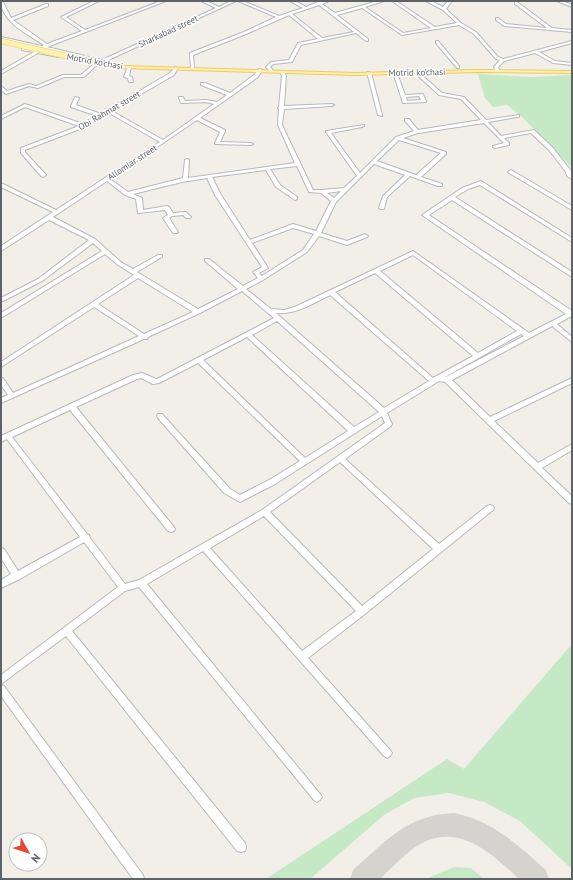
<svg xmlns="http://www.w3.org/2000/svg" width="573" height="880" viewBox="0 0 573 880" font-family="'PT Sans',sans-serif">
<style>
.green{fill:#c5e8c5}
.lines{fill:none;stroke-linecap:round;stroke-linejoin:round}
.taxiway{fill:#d4d3d0;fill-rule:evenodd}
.minor-casing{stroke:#b5b8bc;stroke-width:2}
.major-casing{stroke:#f2c960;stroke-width:2}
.minor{fill:#fff;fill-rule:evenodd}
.major{fill:#fff2af;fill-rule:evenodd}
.major-bridge-casing{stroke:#f2c960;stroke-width:6;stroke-linecap:butt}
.major-bridge{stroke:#fff2af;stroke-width:5}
.labels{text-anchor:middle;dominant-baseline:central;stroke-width:3;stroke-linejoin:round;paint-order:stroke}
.far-street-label{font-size:9px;fill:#5f6368;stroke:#fff}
</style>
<rect width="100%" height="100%" fill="#f1efe8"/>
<g class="green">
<polygon points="478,74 532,77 572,75 572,168 523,118 507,105 493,107 485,98"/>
<polygon points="572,644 572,869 520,821 484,802 449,793 414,798 384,815 310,879 266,879 447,759 464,769"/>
<polygon points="454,867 471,868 484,879 426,879"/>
</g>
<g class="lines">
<path class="taxiway" d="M454,813C493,821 518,845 546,870L549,879H519C493,855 461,823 422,843C407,851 393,867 380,879H350L353,870C386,841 407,815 454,813Z"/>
<g class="minor-casing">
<g id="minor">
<path d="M1,1L3,2L11,18L46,4H48V6L13,20L47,44L82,31L61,17L94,1H99L66,17L85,30L161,1H166L47,47L102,60L216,8L201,1H206L219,7L231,1H236L104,62V65H102L100,62L43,49L39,50L41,51L60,56L58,57L38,53L1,74V71L34,52L22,50V48L37,51L36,49L38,48L1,39V37L42,46L44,45C29,35 1,22 1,1Z"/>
<path d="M238,1H243L279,16L303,8L290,1H295L306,7L318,2L329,1L322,4L335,13L378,1H384L365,7L403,33L431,28L392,1H396L435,27L457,23L443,10L426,1H431L443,7L448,1H452L446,9L461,23L476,32L498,57L503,59L572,41V43L539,52L555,61L572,63V65L553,63L535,53L504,61L498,67L500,72H496L494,67L500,60L496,59L474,34L459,25L402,35L362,8L337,15L368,39V41H366L356,33L301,45L292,62L273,64L270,67L273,70L270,71L266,67L271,62L289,60L298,43L318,39L289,15L246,34L193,55L194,68L191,69L190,53L244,32L276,17ZM319,5L354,32L322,38L292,14Z"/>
<polygon points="557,1 562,1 572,5 572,7"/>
<polygon points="515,2 517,2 552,28 572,30 572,32 504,26 496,20 496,18 498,18 506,24 547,28 515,4"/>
<polygon points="436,41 438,41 459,66 459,68 457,68 436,43"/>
<polygon points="94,64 97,65 84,77 64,77 38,88 29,86 6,94 1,90 1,86 7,91 29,84 36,86 63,75 81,75"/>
<polygon points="128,66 131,67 129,76 132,77 133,82 129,82 128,78 124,77"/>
<path d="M175,67L178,68L174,75L112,111L163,140L214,104L206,102L183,103H181L179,98V97H183L185,101L206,100L217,102L227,95L201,85V83H205L230,93L254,75L259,69H260L262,70L258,77L200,118L225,130V131L220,142L251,143L253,144L251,145L215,144V143L220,132L197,120L110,179L128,192L183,178L185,160L187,159L189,160L188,178L295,163L278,125L279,109L278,108L279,107L282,76L280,72L282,71H284L286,76L284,106L332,104L334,105L332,106L284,109L282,125L313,190H322L344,188L357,176L326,132V131L364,125V126L362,127L331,133L360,173L396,137L414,131L405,121V119H409L418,130L481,120L461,99L439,95L415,73V72L417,71L442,93L464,97L486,120L519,115V117H517L488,122L501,136L534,130L553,148L571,171L572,179L567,176L566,172L549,150L531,133L504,138L509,143V145L495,148L493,147V146L504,143L484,123L418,133L403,138L446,152V154L421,177L442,184V186H438L410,176L387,197L384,209H380L379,208L383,196L405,175L374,164L336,202L321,233L347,241L365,234L368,236L367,237L347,245L319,236L307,252L263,280L246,289L271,309L285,310L297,306L413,251L529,333L566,314L422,215L462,188L481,181L572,238V242L480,185L468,189L455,197L572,272V277L452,200L429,215L572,311V316L557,324L572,337V342L552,326L452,380L490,417L572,378V383L494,421L538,463L572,444V450L542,468L572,496V504L569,503L445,382L439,381L387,413L392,424L391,426L345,459L439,544L487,506L490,505L493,506L494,508L493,510L365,614L308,658L390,750L392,753L390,756L387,758L384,756L203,551L147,584L320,794L322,797L320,800L317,802L314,800L139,587L125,591L72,631L245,843L246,847L245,851L241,852L237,851L66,636L1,684V675L118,587L84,542L20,579L1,588V580L11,574L1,558V548L4,549L18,571L80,537L7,439L1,442V436L133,375L142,373L156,379H157L274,318L242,291L200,313L148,337L147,339H144L1,403V398L8,395L1,385V378H3L13,393L139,336L94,307L1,367V362L134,275L118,265L105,254L1,318V313L102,251L93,243L42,281L1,302V298L38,279L89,240L49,220L1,251V246L53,212L1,187V183L56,210L160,142L109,113L85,127L25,150V152L46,175L43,177L41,176L21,153V148L79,126L25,107L1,119V116L25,104L83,124L97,116L71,107V106L75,97L79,98L76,105L101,114L106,111V109H109L170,73ZM399,140L441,153L416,175L377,161ZM297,166L309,192L321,193L331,201L316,231L293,224L250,240L221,195L212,177L266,170L276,187L295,200L297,199V197L280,185L270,169ZM207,178L215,195L262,267L253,272L258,278L243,286L209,259H205V261L238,289L198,309L137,272L162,257V255H158L133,269L122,263L95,239L53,217L107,181L125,195L136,199L138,213L165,210L168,215L163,218L173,233H177L178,232L169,218L172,216L183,215L186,218H190L191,217L186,212L173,213L169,207L167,206L143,210L142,198L133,194L182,182ZM341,191L334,198L327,193ZM293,228L314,234L303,250L262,276L259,273L268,268L252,243ZM413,255L517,331L478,353L380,271ZM375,273L473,356L433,378L335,292ZM138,278L193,312L144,334L98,304ZM330,295L429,381L384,408L276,313C295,315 314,303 330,295ZM277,321L379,412L354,427L252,335ZM521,334L524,336L446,377H445ZM247,337L348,431L305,458L203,360ZM198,363L300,461L269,480L240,495L230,489L162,414H158L157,416L158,418L224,493L240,502L275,484L382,416L385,423L262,510L139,580L125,584L90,538L89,535L87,534L12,437L70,410L168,531L171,532L174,531L175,529L174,527L76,407L137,379L141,378L153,384L159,383ZM340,462L433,549L362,606L270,512ZM264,516L356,611L302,651L210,548Z"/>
<polygon points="367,72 371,73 382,115 382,116 378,115"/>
<path d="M393,72L397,73L405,95L423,94L426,101V102L403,103ZM419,96L421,100L407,101L406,97Z"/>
<polygon points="511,170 572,206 572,210 509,173 508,172"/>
<polygon points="1,685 4,686 143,875 144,879 133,879 1,696"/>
</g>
</g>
<g class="major-casing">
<polygon id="major" points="95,62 123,66 355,73 478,70 572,71 572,73 478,72 355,75 123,68 97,64 95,63"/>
</g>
<use href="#minor" class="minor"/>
<use href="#major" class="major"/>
<g class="major-bridge-casing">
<polyline id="major-bridge" points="1,41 97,63"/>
</g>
<use href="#major-bridge" class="major-bridge"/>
</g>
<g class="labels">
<g class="far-street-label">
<text transform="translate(168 31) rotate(-25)">Sharkabad street</text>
<text transform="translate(95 61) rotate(10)">Motrid ko'chasi</text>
<text transform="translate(417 72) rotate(-1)">Motrid ko'chasi</text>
<text transform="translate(109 110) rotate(-30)">Obi Rahmat street</text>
<text transform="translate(132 162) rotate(-33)">Allomlar street</text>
</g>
</g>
<rect width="573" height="880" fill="none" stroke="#5f6368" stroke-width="4"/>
<g transform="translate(28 852) rotate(129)"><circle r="19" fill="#ffffff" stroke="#bfc1c3"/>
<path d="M0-3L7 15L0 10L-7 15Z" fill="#ea4335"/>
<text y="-6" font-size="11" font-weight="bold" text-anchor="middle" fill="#5f6368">N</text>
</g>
</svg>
